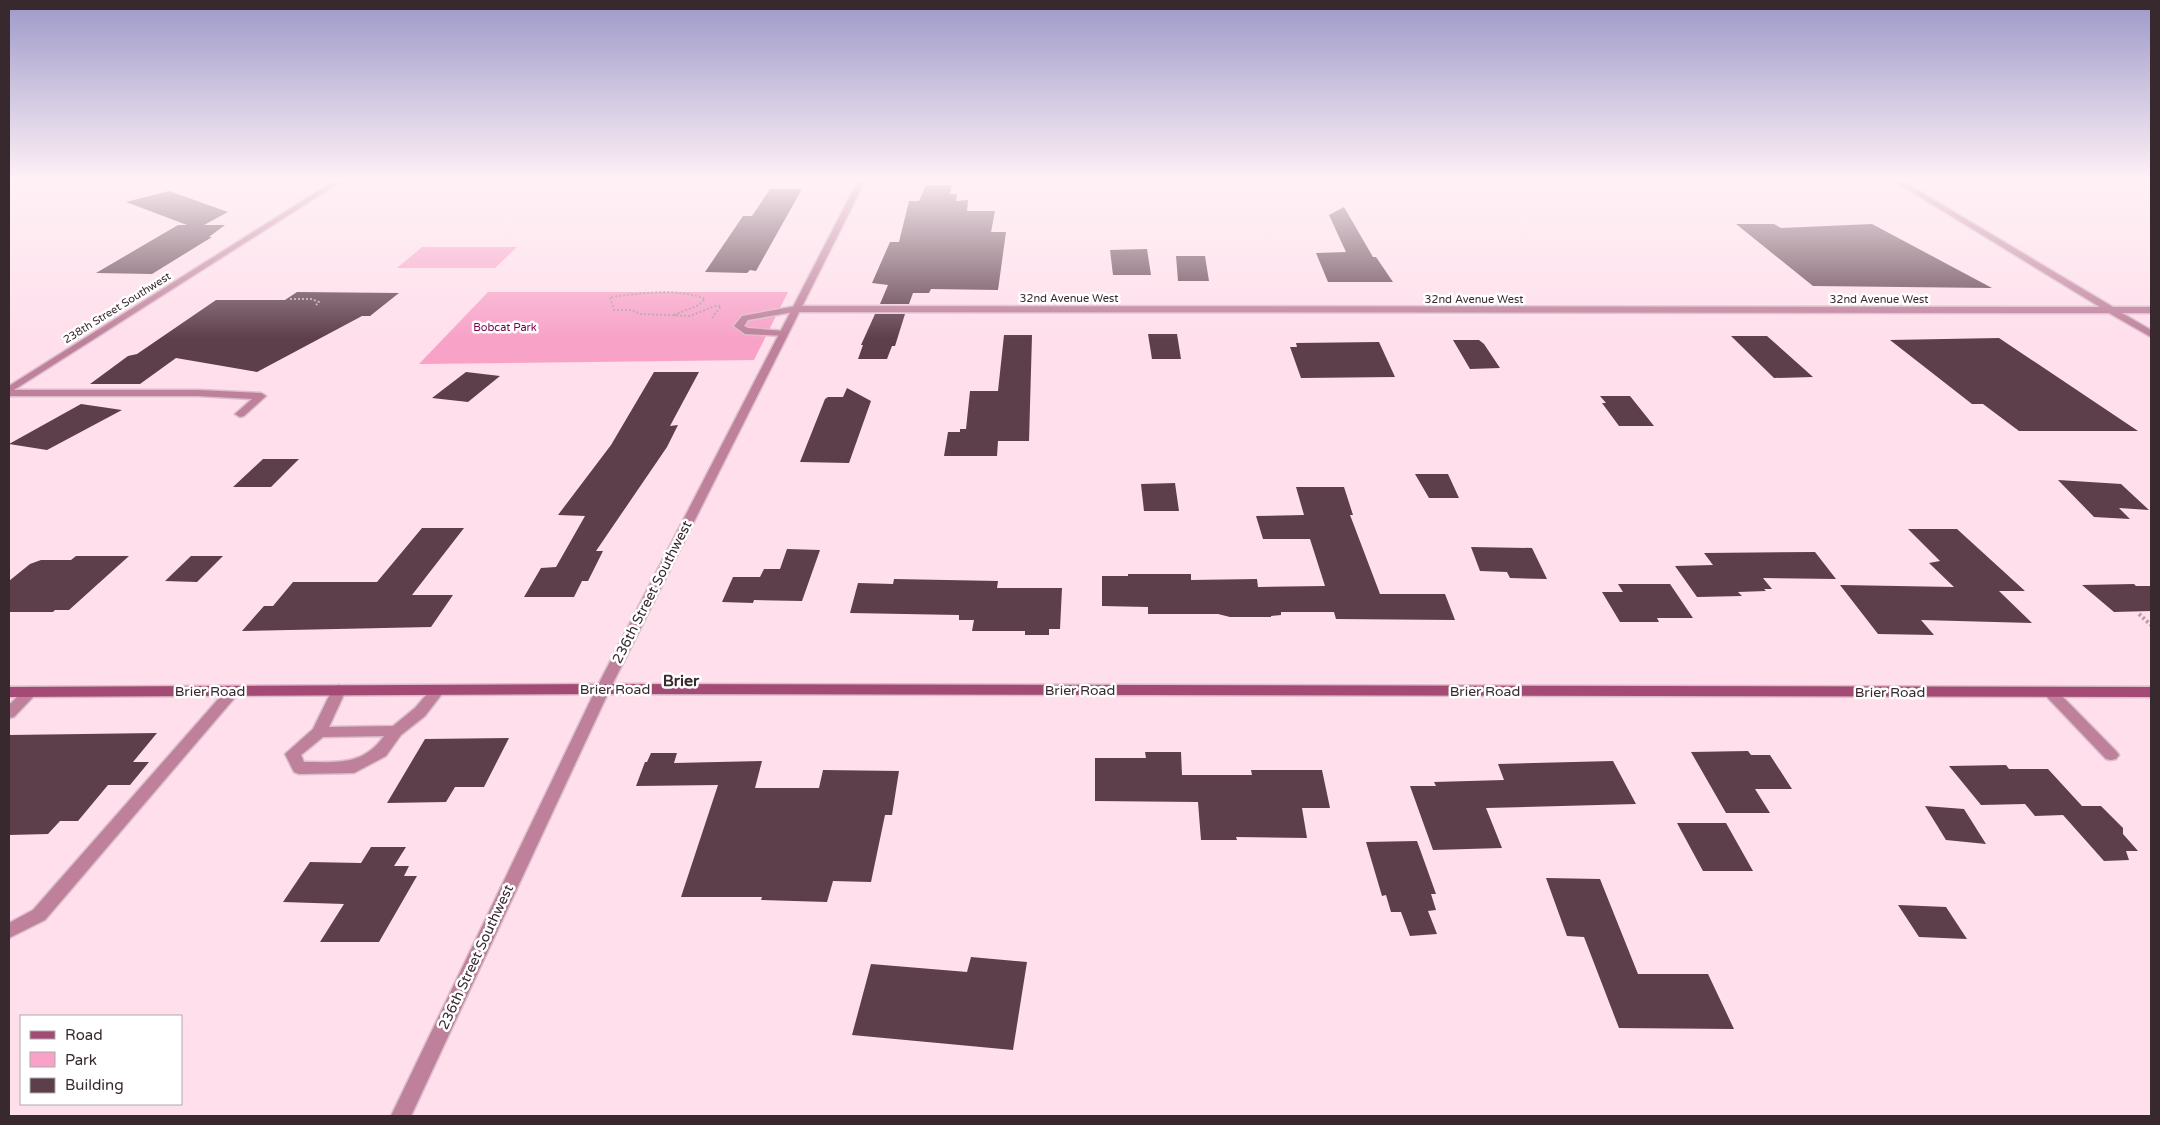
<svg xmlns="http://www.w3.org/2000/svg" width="2160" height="1125" viewBox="0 0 2160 1125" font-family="'Varela Round',sans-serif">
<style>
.green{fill:#f8a2c8}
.building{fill:#5d3e4b}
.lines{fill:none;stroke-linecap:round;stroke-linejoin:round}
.service-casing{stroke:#dabec9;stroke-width:3}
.minor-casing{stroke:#dabec9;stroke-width:3}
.tertiary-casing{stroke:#dabec9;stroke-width:3}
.secondary-casing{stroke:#dabec9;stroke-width:3}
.path-far1{stroke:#b79ea8;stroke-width:2;stroke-dasharray:2 2;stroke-linecap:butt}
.path{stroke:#b79ea8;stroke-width:4;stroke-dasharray:2.5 2.5;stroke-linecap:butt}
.service{fill:#be809b;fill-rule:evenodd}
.minor{fill:#be809b;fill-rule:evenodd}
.tertiary{fill:#be809b;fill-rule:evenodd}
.secondary{fill:#a34b75;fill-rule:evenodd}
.labels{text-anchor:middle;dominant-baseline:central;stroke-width:5;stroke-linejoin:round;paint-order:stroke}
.far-street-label{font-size:11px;fill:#37292e;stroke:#fff}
.far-park-label{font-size:11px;fill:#760049;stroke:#fff}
.street-label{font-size:14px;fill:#37292e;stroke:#fff}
.quarter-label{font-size:16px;font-weight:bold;fill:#37292e;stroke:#fff}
</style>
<rect width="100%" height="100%" fill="#fedfeb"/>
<g class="green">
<polygon points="422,247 517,247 495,268 397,268"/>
<polygon points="488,292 788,292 754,360 419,364"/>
</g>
<g class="building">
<polygon points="926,185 952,185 950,194 957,194 956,201 968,200 967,211 995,211 991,232 1006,232 998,290 931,289 929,293 913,293 909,304 880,304 888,285 872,283 890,242 899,242 909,201 919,201"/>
<polygon points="770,189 802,189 756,271 750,270 747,273 705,272 743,216 752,216"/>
<polygon points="169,191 228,212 204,225 225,225 209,237 212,237 152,274 96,273 178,225 187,225 126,202"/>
<polygon points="1344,207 1373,257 1376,257 1393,282 1328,282 1316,253 1346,252 1329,215"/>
<polygon points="1736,224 1774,224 1781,228 1872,224 1992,288 1813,286"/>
<polygon points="1147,249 1151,275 1113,275 1110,250"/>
<polygon points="1176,256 1205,256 1209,281 1178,281"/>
<polygon points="297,292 399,293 370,316 362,316 257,372 176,358 140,384 90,384 128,356 137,354 216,300 285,300"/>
<polygon points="875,314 905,314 895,346 892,346 887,359 858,359 863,345 861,345"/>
<polygon points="1148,334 1177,334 1181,359 1152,359"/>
<polygon points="1004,335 1032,335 1029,441 998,441 997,456 944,456 948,432 960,432 960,429 966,429 970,391 998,391"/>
<polygon points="1731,336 1767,336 1813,377 1774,378"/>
<polygon points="1999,338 2138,431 2019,431 1983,404 1972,404 1890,340"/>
<polygon points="1453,340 1479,340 1484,344 1500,368 1470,369"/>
<polygon points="1379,342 1395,377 1301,378 1290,347 1297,347 1296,343"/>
<polygon points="466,372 500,376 468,402 432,398"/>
<polygon points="654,372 699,372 670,426 678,425 667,447 596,551 603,551 588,581 582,581 574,597 524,597 541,568 556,567 585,516 558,515 611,445"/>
<polygon points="847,388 871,401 849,463 800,462 825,399 828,397 843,397"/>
<polygon points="1600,396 1630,396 1654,426 1619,426 1602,403 1606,403"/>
<polygon points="81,404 122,410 47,450 9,444"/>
<polygon points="263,459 299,459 271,487 233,487"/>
<polygon points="1415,474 1448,474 1459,498 1429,498"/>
<polygon points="2058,480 2121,484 2149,510 2119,508 2130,519 2094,517"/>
<polygon points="1175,483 1179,511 1144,511 1141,484"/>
<polygon points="1296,487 1344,487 1353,515 1350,515 1380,594 1445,594 1455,620 1336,619 1334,612 1281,612 1281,615 1271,616 1271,617 1230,617 1218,614 1148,614 1148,607 1102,606 1102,576 1128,576 1128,574 1191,574 1191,580 1257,579 1258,587 1325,586 1310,539 1263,539 1256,516 1304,515"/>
<polygon points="422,528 464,528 412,595 453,595 431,627 242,631 264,606 273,606 293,582 377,582"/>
<polygon points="1908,529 1957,529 2025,591 1999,591 2032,623 1921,620 1934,635 1878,634 1840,585 1954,587 1929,563 1940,561"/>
<polygon points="1471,547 1532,548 1547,579 1510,578 1507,572 1480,571"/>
<polygon points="787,549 820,550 802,601 754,600 753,603 722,602 733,577 760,577 764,569 780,569"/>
<polygon points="1815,552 1836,579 1763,578 1772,589 1764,589 1766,591 1738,592 1742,596 1697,597 1675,566 1713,565 1704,553"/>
<polygon points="76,556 129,556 69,610 55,610 53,612 9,612 9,581 30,564 41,560 71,560"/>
<polygon points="191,556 223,556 197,582 165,581"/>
<polygon points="894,579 998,581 997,588 1062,588 1060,629 1049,629 1049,635 1025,635 1025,631 972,631 974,620 959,620 959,615 850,613 858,583 893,584"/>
<polygon points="1618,584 1670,584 1693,618 1657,618 1659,622 1620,622 1602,592 1623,592"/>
<polygon points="2134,584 2136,586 2151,586 2151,611 2114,612 2082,585"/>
<polygon points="157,733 133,762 149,762 130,785 108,785 78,821 60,821 48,834 9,835 9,735"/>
<polygon points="509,738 484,787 455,787 446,802 387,803 425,739"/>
<polygon points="1748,751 1751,755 1770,755 1792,789 1755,789 1770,813 1726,813 1691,752"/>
<polygon points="1145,752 1181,752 1182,775 1252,775 1251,770 1322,770 1330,808 1302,808 1307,838 1236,837 1237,840 1201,840 1198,802 1095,801 1095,758 1146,758"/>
<polygon points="651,753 677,753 674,763 762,761 755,788 819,788 823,770 899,771 892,815 885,815 871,882 833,881 827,902 761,900 762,897 681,897 718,785 636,786 645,762 647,762"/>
<polygon points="1613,761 1636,804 1486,808 1502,848 1433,850 1410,786 1436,786 1434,782 1504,780 1498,764"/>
<polygon points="2006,765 2009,769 2048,769 2082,806 2101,806 2123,828 2123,834 2138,851 2126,851 2129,860 2104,861 2063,815 2035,816 2025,804 1981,805 1949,766"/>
<polygon points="1925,806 1964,809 1986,844 1946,840"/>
<polygon points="1677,823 1726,823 1753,871 1703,871"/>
<polygon points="1417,841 1436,894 1431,894 1436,910 1428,911 1437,934 1410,936 1401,912 1391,912 1386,895 1382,896 1366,842"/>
<polygon points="371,847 406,847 394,866 409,866 404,876 417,876 379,942 320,942 344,904 283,902 310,862 361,863"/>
<polygon points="1546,878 1600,879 1638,974 1708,974 1734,1029 1619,1028 1584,937 1567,936"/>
<polygon points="1898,905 1946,907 1967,939 1919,937"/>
<polygon points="971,957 1027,962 1013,1050 852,1035 871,964 967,972"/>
</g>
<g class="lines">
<g class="service-casing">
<g id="service">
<polygon points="796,306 800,309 799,311 748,320 744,326 748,328 784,331 787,332 787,336 745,334 734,326 742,316"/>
<polygon points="9,390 198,390 261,393 266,396 244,416 240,417 235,414 252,399 198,396 9,396"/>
<polygon points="233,686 238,688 240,691 238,694 45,920 9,938 9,923 33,910 228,688"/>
<polygon points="30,687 35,689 37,692 35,695 14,717 9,718 9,705 25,689"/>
<polygon points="2050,687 2055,689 2116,751 2119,755 2116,759 2111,760 2106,759 2045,695 2043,692 2045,689"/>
</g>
</g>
<g class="minor-casing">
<g id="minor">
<polygon points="334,181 342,181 9,393 9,386"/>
<polygon points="1894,181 1902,181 2113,307 2151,307 2151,313 2122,313 2151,330 2151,337 2109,313 796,312 792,309 796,306 2100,307"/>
<path d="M339,685L344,687L346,690L329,727L393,726L415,708L433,687H443L445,690L425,716L401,735L386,756L354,773L299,774L294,772L285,754L313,729L332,690L334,687ZM384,736C363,766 337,762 304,762L301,755L323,737Z"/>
</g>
</g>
<g class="tertiary-casing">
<polygon id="tertiary" points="858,181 865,181 610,689 411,1116 391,1116 596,689"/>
</g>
<g class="secondary-casing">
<polygon id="secondary" points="603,684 2151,687 2151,697 603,694 9,697 9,687"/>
</g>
<g class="path-far1">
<polyline points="290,299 311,299 319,302 316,305"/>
<path d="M674,315L699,305L705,299C676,287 640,294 610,297L614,310H631L641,314L690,316L715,306H721L712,318"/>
</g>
<polyline class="path" points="2139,614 2151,625"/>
<use href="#service" class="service"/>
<use href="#minor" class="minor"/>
<use href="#tertiary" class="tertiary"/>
<use href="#secondary" class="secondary"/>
</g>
<linearGradient id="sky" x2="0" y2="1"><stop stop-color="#9d99c9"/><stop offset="0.53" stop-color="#fff1f6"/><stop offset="1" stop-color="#fff1f6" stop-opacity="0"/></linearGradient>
<rect width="2160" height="339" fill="url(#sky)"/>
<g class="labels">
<g class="far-street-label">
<text x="1069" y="298">32nd Avenue West</text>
<text x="1474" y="299">32nd Avenue West</text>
<text x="1879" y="299">32nd Avenue West</text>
<text transform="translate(117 308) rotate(-32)">238th Street Southwest</text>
</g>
<g class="far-park-label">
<text x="505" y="327">Bobcat Park</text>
</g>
<g class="street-label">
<text transform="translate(652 592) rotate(-63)">236th Street Southwest</text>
<text x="615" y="689">Brier Road</text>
<text x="1080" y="690">Brier Road</text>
<text x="210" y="691">Brier Road</text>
<text x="1485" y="691">Brier Road</text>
<text x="1890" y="692">Brier Road</text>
<text transform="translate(476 957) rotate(-65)">236th Street Southwest</text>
</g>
<g class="quarter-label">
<text x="681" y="681">Brier</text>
</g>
</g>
<rect width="2160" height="1125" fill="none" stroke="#37292e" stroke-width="20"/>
<rect x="20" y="1015" width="162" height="90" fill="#ffffff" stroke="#afa9ab"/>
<rect x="30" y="1031" width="25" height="8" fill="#a34b75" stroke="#afa9ab"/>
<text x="65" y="1040" font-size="15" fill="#37292e">Road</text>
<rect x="30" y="1052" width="25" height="15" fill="#f8a2c8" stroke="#afa9ab"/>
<text x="65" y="1065" font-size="15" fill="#37292e">Park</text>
<rect x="30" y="1078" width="25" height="15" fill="#5d3e4b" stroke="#afa9ab"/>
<text x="65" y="1090" font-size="15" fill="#37292e">Building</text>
</svg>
